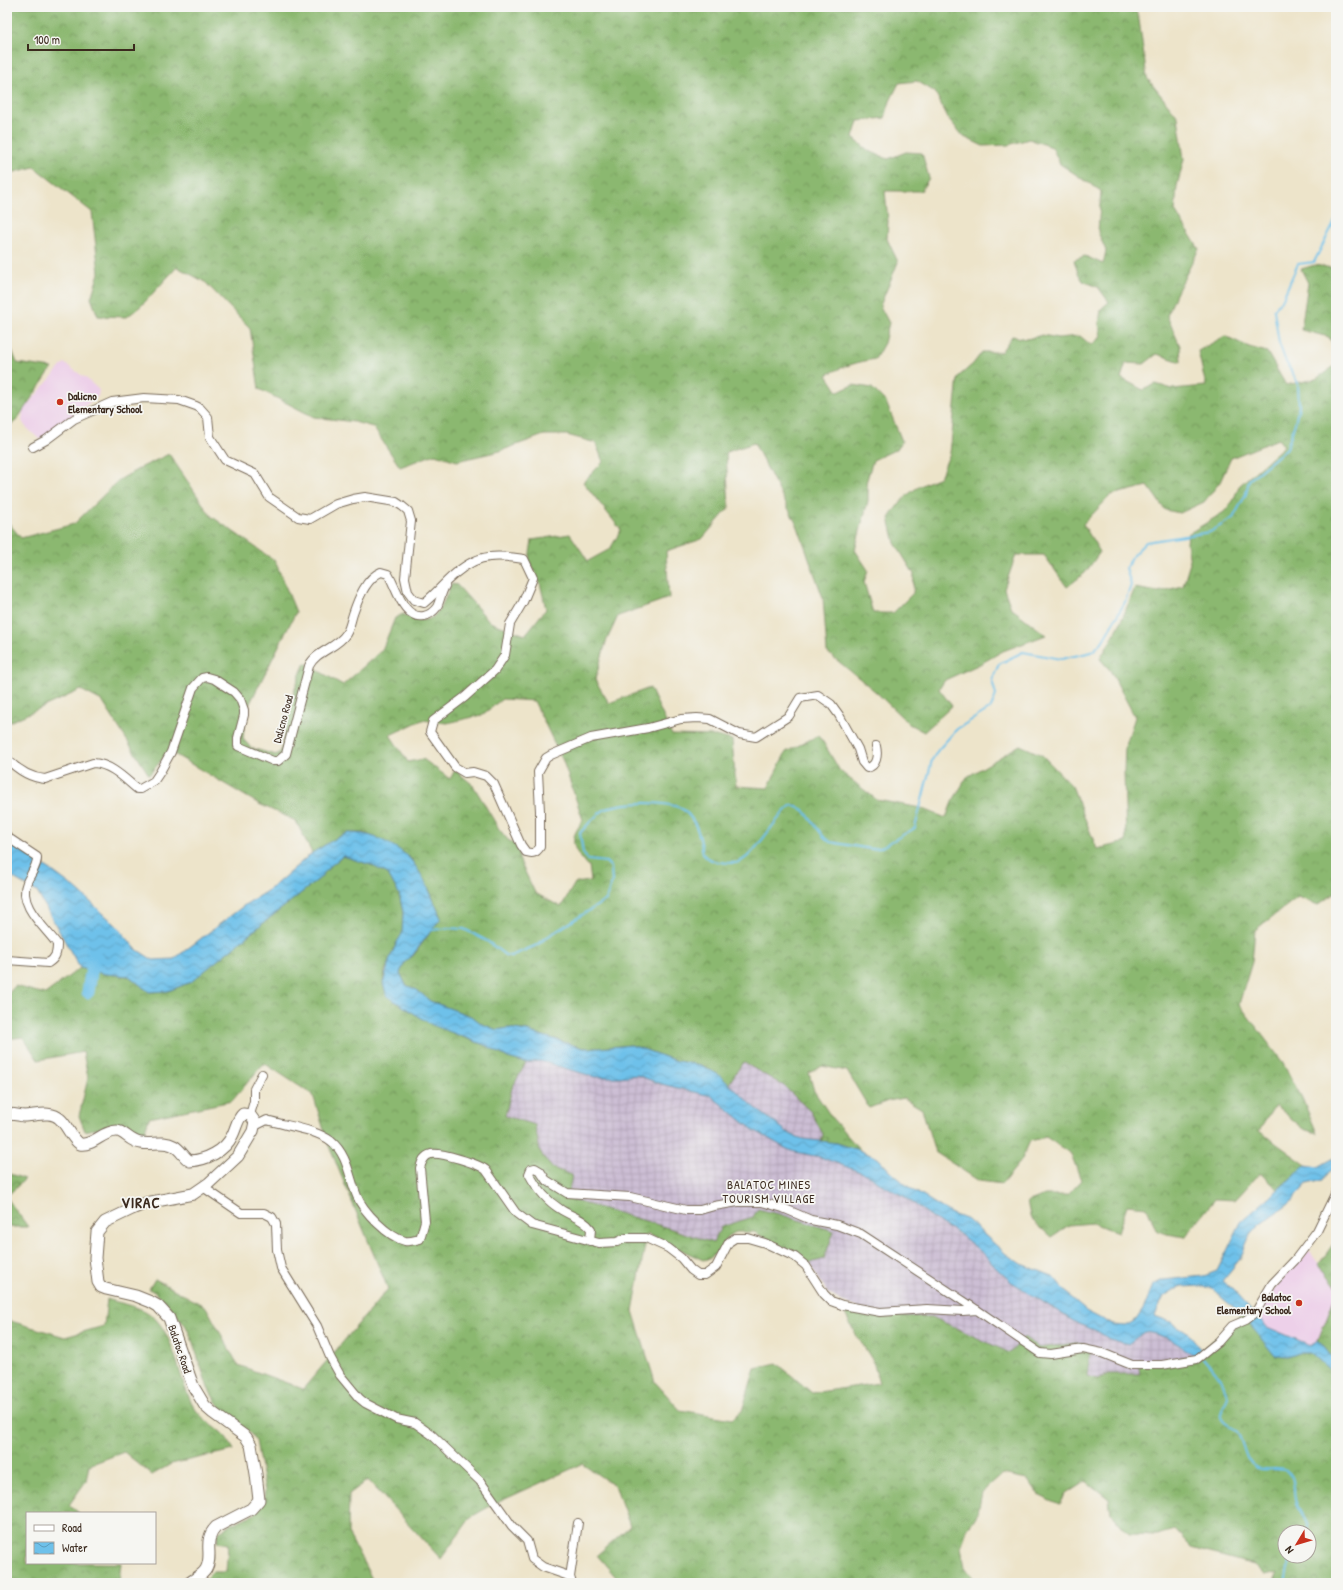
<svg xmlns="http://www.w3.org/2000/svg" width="1343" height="1590" viewBox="0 0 1343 1590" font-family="'Patrick Hand',sans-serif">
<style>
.built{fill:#edd0e9}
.industrial{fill:url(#industrial-grid)}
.forest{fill:url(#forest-crowns);stroke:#637147;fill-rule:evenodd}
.water{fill:url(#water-waves);stroke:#547684}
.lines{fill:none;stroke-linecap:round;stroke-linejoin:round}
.stream{stroke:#6ec1ea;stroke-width:2}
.river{stroke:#6ec1ea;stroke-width:13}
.street-casing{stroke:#796b5a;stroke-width:10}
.secondary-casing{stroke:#796b5a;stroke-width:13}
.street{stroke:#fff;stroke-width:8}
.secondary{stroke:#fff;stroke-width:11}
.poi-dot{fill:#c8321e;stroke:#f6f6f2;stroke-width:1.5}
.labels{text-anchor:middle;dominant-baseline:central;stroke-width:3.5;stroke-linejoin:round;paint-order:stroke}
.poi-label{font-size:11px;font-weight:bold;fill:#3b2a1e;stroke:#f6f6f2;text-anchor:start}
.street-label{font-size:11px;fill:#3b2a1e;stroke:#f6f6f2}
.neighbourhood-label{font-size:12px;letter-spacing:1px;fill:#3b2a1e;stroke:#f6f6f2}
.district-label{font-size:15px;font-weight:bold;letter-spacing:1px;fill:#3b2a1e;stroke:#f6f6f2}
</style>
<defs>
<pattern id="industrial-grid" width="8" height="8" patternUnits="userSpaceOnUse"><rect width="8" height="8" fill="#ccbed4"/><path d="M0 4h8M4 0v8" fill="none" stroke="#b0a3b6"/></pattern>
<pattern id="forest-crowns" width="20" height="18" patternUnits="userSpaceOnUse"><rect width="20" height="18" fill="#8bb870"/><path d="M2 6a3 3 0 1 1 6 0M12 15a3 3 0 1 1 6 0" fill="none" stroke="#73965b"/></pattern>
<pattern id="water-waves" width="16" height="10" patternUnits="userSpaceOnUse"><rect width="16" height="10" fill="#6ec1ea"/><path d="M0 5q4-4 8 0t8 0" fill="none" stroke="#5c9dbd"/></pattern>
</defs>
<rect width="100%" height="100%" fill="#f6f6f2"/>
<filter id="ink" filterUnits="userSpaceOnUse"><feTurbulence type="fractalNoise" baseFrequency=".025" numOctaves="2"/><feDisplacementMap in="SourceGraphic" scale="8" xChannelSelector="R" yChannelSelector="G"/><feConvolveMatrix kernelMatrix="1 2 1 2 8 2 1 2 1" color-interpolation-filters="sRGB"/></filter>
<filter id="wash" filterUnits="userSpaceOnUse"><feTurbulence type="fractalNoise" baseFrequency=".012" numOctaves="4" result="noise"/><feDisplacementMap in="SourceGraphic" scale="16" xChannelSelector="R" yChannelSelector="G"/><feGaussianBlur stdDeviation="0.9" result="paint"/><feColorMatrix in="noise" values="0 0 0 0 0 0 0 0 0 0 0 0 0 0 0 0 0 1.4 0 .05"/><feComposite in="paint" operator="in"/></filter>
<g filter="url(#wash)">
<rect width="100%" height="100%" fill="#ede4ca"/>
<g class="built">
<polygon points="64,363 87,379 99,390 98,396 40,440 25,426 22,421 23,410"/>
<polygon points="1309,1251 1336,1286 1336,1294 1318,1340 1310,1345 1267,1327 1258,1317 1278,1282"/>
</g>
<g class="industrial">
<polygon points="540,1061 595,1077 619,1077 637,1075 661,1084 711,1096 752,1129 871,1176 879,1183 902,1195 930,1216 962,1236 986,1255 994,1266 1010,1281 1078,1324 1097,1331 1109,1339 1127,1344 1144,1332 1157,1333 1171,1339 1195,1356 1138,1363 1140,1374 1108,1374 1098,1379 1087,1376 1091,1346 1039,1348 1024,1337 1011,1354 932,1317 876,1315 841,1301 829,1294 816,1275 810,1263 824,1259 834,1231 753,1217 721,1227 714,1244 682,1232 629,1216 566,1199 572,1175 552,1168 540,1152 535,1125 505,1116 512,1088 526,1063"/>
<polygon points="743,1062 784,1086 811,1112 824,1134 821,1142 803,1139 790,1134 759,1111 728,1085"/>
</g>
<g class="forest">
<path d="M7,7H1135L1139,20L1147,78L1178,117L1184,159L1177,186L1175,211L1199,249L1176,294L1167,316L1180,346L1181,362L1157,354L1144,364L1126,363L1121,378L1143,390L1156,384L1172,389L1206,386L1198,351L1225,336L1249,347L1267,352L1286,385L1316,379L1336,365V892L1318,905L1298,897L1255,930L1252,962L1239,1004L1281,1060L1302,1098L1317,1133L1304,1129L1275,1105L1259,1131L1306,1165L1278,1189L1260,1173L1235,1200L1215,1199L1185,1237L1167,1234L1156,1230L1147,1207L1127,1205L1118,1232L1092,1223L1069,1225L1051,1237L1031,1219L1027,1202L1045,1195H1067L1081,1180L1071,1154L1046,1137L1030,1141L1021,1161L1002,1184L979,1181L935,1152L922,1109L904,1098L888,1101L869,1108L847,1071L822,1066L809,1073L814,1091L832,1118L861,1151L837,1143L821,1142L823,1134L811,1112L784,1086L743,1062L728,1085L719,1075L701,1065L677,1061L631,1045L599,1048H583L527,1031L508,1028L497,1030L482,1024L473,1017L430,1001L417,990L406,985L400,973L405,961L413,956L441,918L428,887L411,859L396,848L380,839L363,833H347L333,840L312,853L296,821L259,804L169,751L149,775L102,701L81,690L7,723V521L21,538L74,524L119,480L142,467L169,454L211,516L275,561L296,612L245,713L243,739L251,748L276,755L281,751C286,721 292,691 305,663L343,685L382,650L395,618L403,614C435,632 441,608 451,584L457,585L490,622L525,635L546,609L540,583L529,560L532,540L570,534L588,561L610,549L621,530L583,482L603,462L596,443L567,435H544L500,451L457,461L435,454L400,467L373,427L354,422L314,417L259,389L250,328L205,282L177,267L142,305L127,317L98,316L91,298L99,273L92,212L34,167L11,173L7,178ZM917,81L935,92L948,118L964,137L983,146L1008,145L1029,139L1052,147L1060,164L1101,191L1098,232L1106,251L1103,264L1085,256L1074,260L1078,273L1083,281L1098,287L1109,302L1101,309L1099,324L1101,337L1091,345L1080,336L1058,338L1042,335L1027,339L1012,336L1001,352H982L973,364L958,377L950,453L940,477C913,488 905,494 889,518L895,543L914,574L913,593L893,613H873L864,582L868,570L855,550L868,501V490L866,483L873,460L897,449L902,441L886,402L872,388L853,385L838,392L827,375C842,366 858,362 875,359L884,343L889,323L880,306L898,262L887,239L888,221L885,191H921L929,178L922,153L906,152L888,159L869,151L853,138L858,121L885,118L890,101L899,83ZM1278,439L1284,446L1239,486L1233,501L1224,512L1188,534L1187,543L1190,563L1183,586L1158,592L1135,588L1119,626L1100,659L1110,670L1135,717L1125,747L1124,771L1126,842L1097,849L1072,786L1042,755L1020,745L967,777L952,802L946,818L921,808L877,800L840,771L819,735L786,752L768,788L736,786L732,740L716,736L672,735L650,688L609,703L595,680L606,642L618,616L669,598L666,551L702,539L729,508L726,452L754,443L798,527L823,598L827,652L876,692L909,724L924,732L952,706L939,689L945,680L980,664L1003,651L1046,635L1011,608L1004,589L1016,555H1044L1067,587L1085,573L1100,552L1083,524L1111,495L1148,486L1165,510L1180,513L1204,502L1220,482L1231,458ZM502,699L534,701L563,761L583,820C580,825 574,833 574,838C572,849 581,859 589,866L591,881L575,883L561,907L535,893L519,859V846L508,840L499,829L473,785L455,770L450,779L423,759L408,762L390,735L422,720L447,723L482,715Z"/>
<polygon points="1315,265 1332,268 1336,267 1336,351 1329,337 1301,330 1308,283 1301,269"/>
<polygon points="7,337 17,363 52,368 16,421 7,427"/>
<path d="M343,856L371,865L388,874L399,894L403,912V934L397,942L385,971L383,984L387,996L414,1013L457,1035L487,1046L508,1058L526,1063L512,1088L505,1116L535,1125L540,1152L552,1168L572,1175L567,1199C616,1212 665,1226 713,1243L721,1227L753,1217L758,1209L782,1215L834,1231L824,1259L810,1263L754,1232H736L728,1236L719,1251L710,1258L703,1260L647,1234L633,1311L655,1382L680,1410L732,1419L742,1411L755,1368L777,1363L812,1393L879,1383L873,1361L855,1333L842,1308L876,1315L932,1317L1010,1353L1024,1337L1039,1348L1076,1343L1091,1346L1087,1376L1098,1379L1108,1374H1140L1138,1362L1195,1356L1236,1320L1243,1315L1275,1356L1288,1357L1299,1353H1311L1334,1374V1385L1336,1395V1583H1272L1277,1572L1264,1575L1254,1565L1192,1548L1175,1530L1156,1535L1129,1534L1111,1513L1109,1499L1086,1481L1066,1494L1060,1504L1038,1494L1027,1479L1002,1474L982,1492L978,1513L967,1530L961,1547L965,1567L974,1579V1583H621L597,1555L630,1526L615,1486L582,1464L492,1505L471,1517L441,1559L368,1480L349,1494L348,1533L374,1583H202L212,1572H226L228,1544L217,1542L218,1533L231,1524L255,1514L263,1504L265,1491L256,1441L250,1433L226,1415L215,1400L208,1388L191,1337L186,1326L169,1306L156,1293L149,1289L155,1279L206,1307L238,1365L303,1389L388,1289L329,1146L313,1095L264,1063L232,1101L149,1118L143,1137L133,1133L128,1128L121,1126H109L85,1131L79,1116L88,1078L83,1052L38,1060L23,1037L7,1039V995L15,986L45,994L80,968L105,974L129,976L149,992L168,991L191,982L257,928L320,878L329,867ZM1285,1532H1309V1556H1285Z"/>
<polygon points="7,1173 25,1179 7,1196"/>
<polygon points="7,1198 28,1227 7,1227"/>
<polygon points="1336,1240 1336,1286 1319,1264"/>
<polygon points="1336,1294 1336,1362 1318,1340"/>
<path d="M107,1299C119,1303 133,1305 145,1311C175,1327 177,1378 193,1405C199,1418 214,1425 224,1435C228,1439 231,1445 234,1450L171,1464L152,1475L124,1452L89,1465L86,1481L69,1505L79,1513H27V1563H121L119,1583H7V1320L65,1337L104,1326Z"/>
</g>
<path class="water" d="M347,833C352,833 358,833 363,834C378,836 402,849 411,860C425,877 433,899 441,918L412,956L405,962L400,973L406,985L417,990L430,1001L473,1017L482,1024L497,1030L508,1028L527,1031L583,1048H599L631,1045L677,1061L701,1065L719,1075L759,1111L790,1134L803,1139L837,1143L861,1151L878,1158L891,1172L910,1188L952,1214L968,1220L1006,1254L1021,1264L1053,1276L1072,1299L1086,1311L1113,1325L1125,1326L1136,1320L1144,1308L1153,1285L1163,1280L1204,1276L1217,1271L1241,1222L1306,1165L1318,1167L1336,1157V1167L1328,1172L1322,1180L1307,1184L1288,1205L1259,1225L1250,1235L1240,1259L1222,1281L1234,1291L1267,1327L1310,1345L1318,1340L1336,1362V1395L1334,1385V1374L1311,1353H1299L1288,1357L1275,1356L1239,1311L1228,1303L1211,1288L1202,1286L1182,1287L1174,1290L1164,1296L1155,1316L1171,1322L1186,1331L1202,1351L1195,1356C1179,1344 1164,1334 1144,1332L1128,1344L1109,1339L1097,1331L1078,1324L1010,1281L994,1266L985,1255L957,1232L946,1227L902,1195L879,1183L871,1176L820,1157L795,1152L787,1149L752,1129L711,1096L661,1084L637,1075L619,1077H595L540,1061L526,1063L508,1058L487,1046L432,1025L387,996L383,984L390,958L397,942L402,934L403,912L399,894L388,874L371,865L343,856L329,867L320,878L257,928L191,982L168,991L149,992L129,976L105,974L80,968L37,892L12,877L7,876V843L23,851L51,870L75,888L116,925L136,949L153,960L174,959L246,904L270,889L312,853L333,840Z"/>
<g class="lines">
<g class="stream">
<path d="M432,930L448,928L464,929L487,941L505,955L511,956L537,945L547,937L606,900L612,882L611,867L606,862L588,860L583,853L580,833C587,825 596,815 604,810C619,801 672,800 685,811C695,821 698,829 701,843C702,846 702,852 704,855C709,862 727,863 735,863C753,862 776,814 792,805L804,810L823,836L830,842L871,849L880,848L915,828L932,760L938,750L957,729L991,708L996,695L992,680L999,664L1023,652L1061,659L1092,652L1102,642L1125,602L1131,585L1126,568L1133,555L1146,542L1210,532L1233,518L1246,494L1249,480L1287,448L1295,423L1299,406L1298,383L1286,362L1279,343L1274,310L1283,298L1298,264L1314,262L1336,219"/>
<path d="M1203,1358L1221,1379L1228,1397C1226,1402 1220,1411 1221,1417C1223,1425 1234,1426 1238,1433C1244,1443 1244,1458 1254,1466C1262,1473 1277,1466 1286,1471C1296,1475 1293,1491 1295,1499C1296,1510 1311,1520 1307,1532"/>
<polyline points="1285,1583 1289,1562 1293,1556"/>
</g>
<polyline class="river" points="88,992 94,954"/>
</g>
</g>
<g filter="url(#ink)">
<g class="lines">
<g class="street-casing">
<g id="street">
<path d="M33,447L46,440L74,419L112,402L144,398L179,400L196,406L200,408L208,417L210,437L225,460L255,474L269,497L298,517L310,519L336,504L353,499L365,497L396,502L402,506L408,511L411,521L405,578L408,592L414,600L424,603C433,596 440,588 447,581C473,556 488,553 524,559L533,578L523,602L510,624L505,655L495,670L465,697L433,721L430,732L455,767L465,773L473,772L486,776L494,784L521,845L526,852C533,854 536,853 540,847V811L538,772L546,758L551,755L591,738L648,728L681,719L697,718L710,719L739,734L756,737L789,716L800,698L818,695L831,704L839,715L858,749L862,762L867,768C877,766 878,755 876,746"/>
<path d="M7,759C17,769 31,778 45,779L93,763C111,764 124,778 137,789H140L154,781L160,772L171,752L193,688L202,678L207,677L214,679L234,692L240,699L244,710V715L238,738V746L273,761H278L286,754L309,666C316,651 337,648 346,634C350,628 351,620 353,614C358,599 366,578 381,572L388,574C396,586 403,620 424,616C429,615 434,611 437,607C440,601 441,593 445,586"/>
<path d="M7,837L37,857C38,865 30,875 27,882C17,905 45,927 57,944C57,953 56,958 48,963L7,960"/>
<polyline points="250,1115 254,1101 254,1089 262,1074"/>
<path d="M255,1126L267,1120C286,1126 315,1129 331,1141C348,1155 349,1177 357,1196C363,1211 388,1237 405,1241C410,1242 415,1240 420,1239L425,1221L420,1168C422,1161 424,1156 431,1154C441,1152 479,1164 486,1170L516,1213L532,1225L599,1243L617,1242L626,1238H646L668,1248L681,1258L691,1270L698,1275H705L716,1267L729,1242L735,1238H748L765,1243L795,1257L806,1266L824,1294L831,1301L842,1305L880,1312L927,1309L963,1311L977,1310L1040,1353L1051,1354L1083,1349L1102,1353L1132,1365H1162L1197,1359L1218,1342L1232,1326L1246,1320L1255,1313L1272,1284L1295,1260L1317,1231L1336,1192"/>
<polyline points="203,1187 241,1213 264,1213 272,1217 276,1224 277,1250 281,1268 317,1326 330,1357 340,1375 359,1398 365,1403 396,1419 415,1423 432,1435 480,1481 512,1526 527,1541 532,1559 543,1567 566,1575 570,1577 572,1583"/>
<path d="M590,1241L591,1229C583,1218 570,1216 560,1209C547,1201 536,1187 529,1174L531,1169L535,1168L540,1171L546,1180L567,1193L630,1197L686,1210H700L714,1206L738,1202H762L783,1208L811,1220L837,1225L861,1234L977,1310"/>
<polyline points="570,1577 578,1523"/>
</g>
</g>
<g class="secondary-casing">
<path id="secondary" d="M7,1114C12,1114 18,1115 23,1116C35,1116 51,1110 60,1119C68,1126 70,1137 80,1144C94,1146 102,1131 117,1131C124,1131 130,1142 141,1143C152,1145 163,1140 174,1146C181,1150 184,1158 190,1161C206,1160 225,1151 232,1136C236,1129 237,1119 243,1114L250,1115L255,1122L253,1131L238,1156L209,1183L193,1194L146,1203L132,1209L105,1222L97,1232L95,1258L98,1282L101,1287L106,1289L136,1296L151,1302L158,1306L169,1318L193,1386L205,1406L213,1413L246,1437L251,1445L256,1474L259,1500L251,1509L216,1527C202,1541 214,1555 206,1569C203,1575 194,1579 189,1583"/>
</g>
<use href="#street" class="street"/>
<use href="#secondary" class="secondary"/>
</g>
</g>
<g class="poi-dot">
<circle cx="60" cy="402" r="4"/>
<circle cx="1299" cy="1303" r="4"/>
</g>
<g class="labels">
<g class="poi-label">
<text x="68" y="396">Dalicno<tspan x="68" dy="13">Elementary School</tspan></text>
<text x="1291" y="1297" text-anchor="end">Balatoc<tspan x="1291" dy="13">Elementary School</tspan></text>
</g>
<g class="street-label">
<text transform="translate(283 719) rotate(-75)">Dalicno Road</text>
<text transform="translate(180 1349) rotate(71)">Balatoc Road</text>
</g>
<g class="neighbourhood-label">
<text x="769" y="1184">BALATOC MINES<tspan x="769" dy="14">TOURISM VILLAGE</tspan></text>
</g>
<g class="district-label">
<text x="141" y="1202">VIRAC</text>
</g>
</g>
<rect width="1343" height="1590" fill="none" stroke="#f6f6f2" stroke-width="24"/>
<rect x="26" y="1512" width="130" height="52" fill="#f6f6f2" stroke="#aba49d"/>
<rect x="34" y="1525" width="20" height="6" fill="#ffffff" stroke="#aba49d"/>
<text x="62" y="1532" font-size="12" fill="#3b2a1e">Road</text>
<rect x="34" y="1542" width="20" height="12" fill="url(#water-waves)" stroke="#aba49d"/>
<text x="62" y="1552" font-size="12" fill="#3b2a1e">Water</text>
<g transform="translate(1297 1544) rotate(232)"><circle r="19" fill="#f6f6f2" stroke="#aba49d"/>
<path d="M0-3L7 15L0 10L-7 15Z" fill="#c8321e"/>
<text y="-6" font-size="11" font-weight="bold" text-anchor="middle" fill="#3b2a1e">N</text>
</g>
<path d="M28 44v6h106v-6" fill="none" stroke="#3b2a1e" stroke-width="2"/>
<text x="34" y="44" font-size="12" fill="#3b2a1e" stroke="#f6f6f2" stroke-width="3" paint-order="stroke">100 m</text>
</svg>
